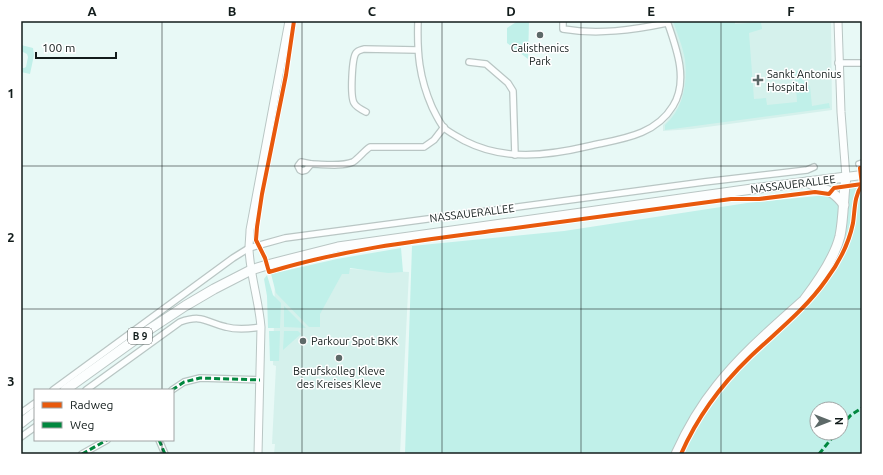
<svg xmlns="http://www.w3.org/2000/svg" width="883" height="475" viewBox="0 0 883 475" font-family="Ubuntu,sans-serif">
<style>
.built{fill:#d5f1ec}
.green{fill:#c0f0e9;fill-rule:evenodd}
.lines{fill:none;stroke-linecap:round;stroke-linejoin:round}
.minor-casing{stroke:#b9c6c4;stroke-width:8}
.tertiary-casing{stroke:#b9c6c4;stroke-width:9}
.secondary-casing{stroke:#b9c6c4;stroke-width:10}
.primary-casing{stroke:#b9c6c4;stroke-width:11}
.minor{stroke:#fcfefe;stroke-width:5.5}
.tertiary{stroke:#fcfefe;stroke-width:7}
.secondary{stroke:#fcfefe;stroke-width:8}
.primary{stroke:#fcfefe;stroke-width:9}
.quiet{stroke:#00873e;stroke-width:3;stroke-dasharray:6 3;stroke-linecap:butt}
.cycleway-casing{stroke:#fff;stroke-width:6}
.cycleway{stroke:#e8590c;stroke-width:4}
.grid{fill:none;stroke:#121c1b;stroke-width:1;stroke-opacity:0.55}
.poi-dot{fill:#5d6968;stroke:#fff;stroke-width:1.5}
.labels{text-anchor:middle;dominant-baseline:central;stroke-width:3;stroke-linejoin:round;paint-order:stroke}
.shield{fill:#fff;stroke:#59605f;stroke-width:1}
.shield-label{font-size:10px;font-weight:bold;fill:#121c1b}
.poi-label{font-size:11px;fill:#121c1b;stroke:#fff}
.street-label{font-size:11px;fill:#121c1b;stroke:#fff}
.neatline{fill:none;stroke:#121c1b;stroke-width:1.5}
.grid-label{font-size:13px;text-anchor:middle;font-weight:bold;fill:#121c1b}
</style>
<rect width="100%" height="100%" fill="#e8f9f6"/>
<g class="built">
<polygon points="671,21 831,21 832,110 692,129 663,131 663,125 667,121 677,108 681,100 684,86 683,61"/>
<polygon points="351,269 409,272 400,454 274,454 275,444 272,444 276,366 273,365 275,276"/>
</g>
<g class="green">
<polygon points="518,21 529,21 528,59 507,43 507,28"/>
<path d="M673,21H735V24L761,22L762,29L749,33L754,99L766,98L767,105L797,102L795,70L801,73L798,76L810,86L812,106L829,103L830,108L665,130V125C683,109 688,83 685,60C683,47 677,33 673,21Z"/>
<polygon points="21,45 33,48 34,55 30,74 21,72 21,68 24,68 26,67 28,57 27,54 21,51"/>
<path d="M862,186V454H405L412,246L564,231L747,203L817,196ZM817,409H841V433H817Z"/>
<polygon points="401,248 403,272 388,273 350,268 349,274 342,274 320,314 320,327 309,327 276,293 271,274 337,259"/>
<polygon points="267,275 273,295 281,303 280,328 268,328 267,296 264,279"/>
<polygon points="284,306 306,328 284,327"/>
<polygon points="269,331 280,331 279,361 270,361"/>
<polygon points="284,331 298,331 301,334 283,350"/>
</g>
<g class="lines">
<g class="minor-casing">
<g id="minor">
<path d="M418,21C417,53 419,77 432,107C435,113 439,122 444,128C450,133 458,137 465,141C504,161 547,156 589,146C620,139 655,136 673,106C689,80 676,47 667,21"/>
<path d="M563,21V29C598,35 633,30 667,23"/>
<polyline points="469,62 486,64 508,83 513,91 515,155"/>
<polyline points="838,63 862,63"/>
<path d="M366,112C362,110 356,107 354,103C350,96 352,58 356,53C358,50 361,50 364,49L417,50"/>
<polygon points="301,162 311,164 306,170 302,171 300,170 298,166"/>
<path d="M311,164C323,164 341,167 353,162C359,158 364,151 370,147H424L434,140L444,127"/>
<polyline points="859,164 862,163"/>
<polyline points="53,390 233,258 249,248 285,238 704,182 807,170 814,167"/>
<path d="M86,390L180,322C203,314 205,322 226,327C237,330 249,329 261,327"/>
<polyline points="172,390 184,382 200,378 260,380"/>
<polyline points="21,413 35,403"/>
<polyline points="21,437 35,427"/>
<polyline points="159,440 165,454"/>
<polyline points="82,454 107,440"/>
</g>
</g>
<g class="tertiary-casing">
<g id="tertiary">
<polyline points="838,21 841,112 846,177"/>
<path d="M258,454L261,327C259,301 250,275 249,249C249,242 250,236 250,230L289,21"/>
</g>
</g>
<g class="secondary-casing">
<polyline id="secondary" points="846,177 862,175"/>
</g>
<g class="primary-casing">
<g id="primary">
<path d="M807,182C823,191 831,187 844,205"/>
<path d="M65,390L147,331L185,306L214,289L251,270L267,265L338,247L752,189L846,177C843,197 844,216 840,236C835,257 817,283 804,300C774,327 742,354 717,386C700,407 687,430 676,454"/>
<polyline points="21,423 35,412"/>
</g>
</g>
<use href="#minor" class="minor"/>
<use href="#tertiary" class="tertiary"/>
<use href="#secondary" class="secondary"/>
<use href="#primary" class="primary"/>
<g class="quiet">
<polyline points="172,390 184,382 200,378 260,380"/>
<polyline points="841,426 851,415 862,408"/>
<polyline points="159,440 165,454"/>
<polyline points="82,454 107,440"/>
<polyline points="819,454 836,433"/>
</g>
<g class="cycleway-casing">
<g id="cycleway">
<path d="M294,21L286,75L262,194L257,227L256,240L265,258L269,272C344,249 422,240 500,230C577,220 654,210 731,199H759L815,192L829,194L834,188L862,184"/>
<path d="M681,454C697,418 721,385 749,358C775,333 805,310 826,280C838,264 849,243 853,223C855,210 854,196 862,185L860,168H862"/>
</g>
</g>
<use href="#cycleway" class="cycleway"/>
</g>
<path class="grid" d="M162,21V390M302,21V454M442,21V454M581,21V454M721,21V454M21,166H862M21,309H862M162,440V454"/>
<g class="poi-dot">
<circle cx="540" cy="35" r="4"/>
<path d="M756 74h4v4h4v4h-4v4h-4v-4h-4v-4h4z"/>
<circle cx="303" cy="341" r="4"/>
<circle cx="339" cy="358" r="4"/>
</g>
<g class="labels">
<rect class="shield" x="128" y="328" width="24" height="16" rx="3"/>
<g class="shield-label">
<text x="140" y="336">B 9</text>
</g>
<g class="poi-label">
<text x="540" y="48">Calisthenics<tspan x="540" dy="13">Park</tspan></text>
<text x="767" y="74" text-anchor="start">Sankt Antonius<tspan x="767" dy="13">Hospital</tspan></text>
<text x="311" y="341" text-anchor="start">Parkour Spot BKK</text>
<text x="339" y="371">Berufskolleg Kleve<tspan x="339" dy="13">des Kreises Kleve</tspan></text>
</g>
<g class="street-label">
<text transform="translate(793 184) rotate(-7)">NASSAUERALLEE</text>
<text transform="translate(472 213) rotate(-7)">NASSAUERALLEE</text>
</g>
</g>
<rect width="883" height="475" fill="none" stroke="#ffffff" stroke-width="44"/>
<rect x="34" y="389" width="140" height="52" fill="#ffffff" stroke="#a0a4a4"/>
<rect x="42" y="402" width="20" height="6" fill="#e8590c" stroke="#a0a4a4"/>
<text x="70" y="409" font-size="12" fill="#121c1b">Radweg</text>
<rect x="42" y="422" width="20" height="6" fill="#00873e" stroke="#a0a4a4"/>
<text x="70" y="429" font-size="12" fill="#121c1b">Weg</text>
<g transform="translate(829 421) rotate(90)"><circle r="19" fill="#ffffff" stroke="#a0a4a4"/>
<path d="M0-3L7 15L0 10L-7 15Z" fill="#5d6968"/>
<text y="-6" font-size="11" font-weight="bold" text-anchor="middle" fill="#121c1b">N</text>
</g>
<path d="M36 52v6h80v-6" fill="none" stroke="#121c1b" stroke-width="2"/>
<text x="42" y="52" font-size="12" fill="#121c1b" stroke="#ffffff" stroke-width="3" paint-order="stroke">100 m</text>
<rect x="22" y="22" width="839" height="431" class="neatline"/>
<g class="grid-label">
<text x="92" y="16">A</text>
<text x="232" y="16">B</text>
<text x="372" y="16">C</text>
<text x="511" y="16">D</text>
<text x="651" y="16">E</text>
<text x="791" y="16">F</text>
<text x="11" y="98">1</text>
<text x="11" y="242">2</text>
<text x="11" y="386">3</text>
</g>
</svg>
